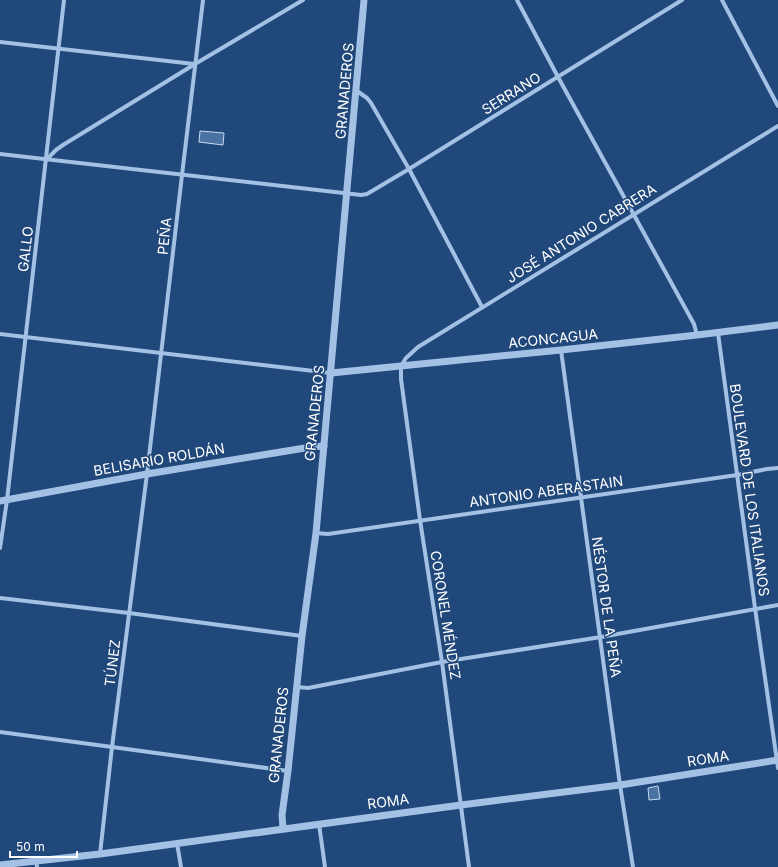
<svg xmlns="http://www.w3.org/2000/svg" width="778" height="867" viewBox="0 0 778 867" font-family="Inter,sans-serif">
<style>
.building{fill:#4a72a3;stroke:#c6dbf4}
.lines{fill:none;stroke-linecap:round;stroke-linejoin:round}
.minor{stroke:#a3c1e5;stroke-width:4}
.tertiary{stroke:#a3c1e5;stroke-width:7}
.labels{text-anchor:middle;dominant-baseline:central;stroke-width:3;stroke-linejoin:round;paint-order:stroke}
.street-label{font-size:14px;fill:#fff;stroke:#21487a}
</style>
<rect width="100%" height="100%" fill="#21487a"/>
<g class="building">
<polygon points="200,131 224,133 223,145 199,142"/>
<polygon points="658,786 660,799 649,800 648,788"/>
</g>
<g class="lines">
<g class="minor">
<polyline points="517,0 558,77 694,324 697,335"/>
<polyline points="722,0 778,106"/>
<polyline points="0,42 194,64"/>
<polyline points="357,91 367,98 371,103 409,169 482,307"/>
<polyline points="0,154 361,195 367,194 409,169 682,0"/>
<polyline points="47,159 56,150 63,145 195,64 303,0"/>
<polyline points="718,333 755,608 778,768"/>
<polyline points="0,334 331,373"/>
<polyline points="561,350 620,785 633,867"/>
<polyline points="316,533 328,534 737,475 767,469 778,468"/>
<polyline points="0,548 7,500 64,0"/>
<polyline points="0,598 129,613 302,636"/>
<polyline points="297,687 308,688 442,662 601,637 778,605"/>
<polyline points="0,732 112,747 288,771"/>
<polyline points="319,824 325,867"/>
<polyline points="177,843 181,867"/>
<polyline points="100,854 112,747 147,474 182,175 203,0"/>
<polyline points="36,861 37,867"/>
<polyline points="469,867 442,662 420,520 401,379 401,366 406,358 418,347 778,126"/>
</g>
<g class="tertiary">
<polyline points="331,373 561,350 697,335 778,325"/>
<polyline points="0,501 147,474 311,447 324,446"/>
<polyline points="283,828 282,815 288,771 302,636 316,533 364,0"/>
<polyline points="0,865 100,854 461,805 620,785 778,760"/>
</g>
</g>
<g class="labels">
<g class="street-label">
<text transform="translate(344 91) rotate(-85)">GRANADEROS</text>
<text transform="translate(511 93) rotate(-32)">SERRANO</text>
<text transform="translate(581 233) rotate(-32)">JOSÉ ANTONIO CABRERA</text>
<text transform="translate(164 236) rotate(-84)">PEÑA</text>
<text transform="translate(25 249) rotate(-83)">GALLO</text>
<text transform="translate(553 338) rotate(-6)">ACONCAGUA</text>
<text transform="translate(314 413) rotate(-84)">GRANADEROS</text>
<text transform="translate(159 459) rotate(-10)">BELISARIO ROLDÁN</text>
<text transform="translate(750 490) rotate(82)">BOULEVARD DE LOS ITALIANOS</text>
<text transform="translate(546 491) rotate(-8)">ANTONIO ABERASTAIN</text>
<text transform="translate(607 607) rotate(82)">NÉSTOR DE LA PEÑA</text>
<text transform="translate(446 615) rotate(81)">CORONEL MÉNDEZ</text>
<text transform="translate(112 663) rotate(-83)">TÚNEZ</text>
<text transform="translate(278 735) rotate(-84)">GRANADEROS</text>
<text transform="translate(708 758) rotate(-9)">ROMA</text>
<text transform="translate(388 801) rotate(-8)">ROMA</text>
</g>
</g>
<path d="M10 851v6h67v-6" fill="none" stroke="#ffffff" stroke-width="2"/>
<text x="16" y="851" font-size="12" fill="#ffffff" stroke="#21487a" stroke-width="3" paint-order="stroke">50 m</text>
</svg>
